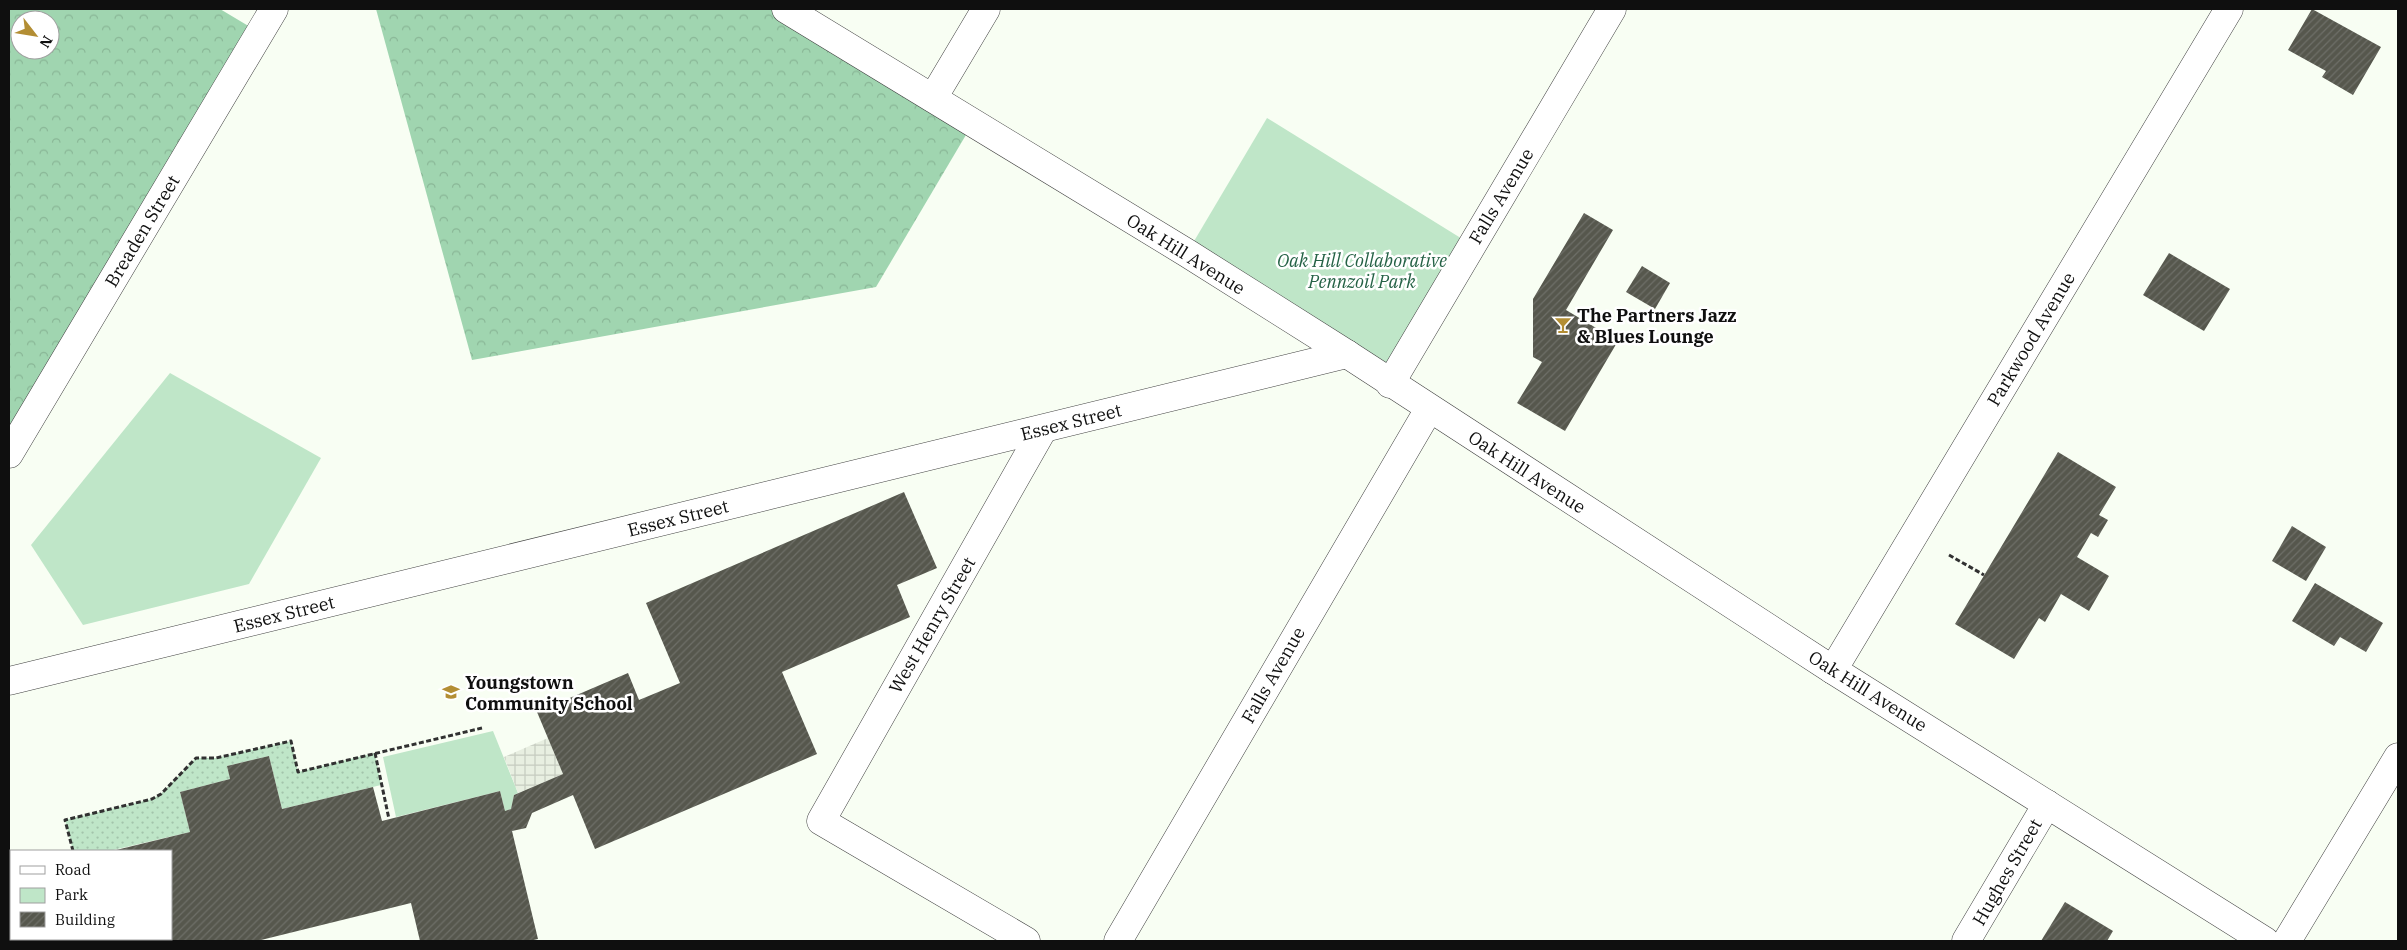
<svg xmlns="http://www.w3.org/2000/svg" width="2407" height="950" viewBox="0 0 2407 950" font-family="'IBM Plex Serif',serif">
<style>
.grass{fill:url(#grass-dots)}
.forest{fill:url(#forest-crowns);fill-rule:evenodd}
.park{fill:#bfe6c8}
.plaza{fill:url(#plaza-grid)}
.building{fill:url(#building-hatch)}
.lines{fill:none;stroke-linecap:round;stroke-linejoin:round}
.minor-casing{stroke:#424242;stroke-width:29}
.path{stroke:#313131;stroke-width:3;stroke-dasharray:5 2.5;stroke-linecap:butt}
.minor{stroke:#fff;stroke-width:28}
.labels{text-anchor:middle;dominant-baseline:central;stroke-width:5;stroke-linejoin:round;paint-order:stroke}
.street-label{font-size:18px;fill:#0f0f0f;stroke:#fff}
.park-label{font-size:18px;font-style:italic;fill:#256246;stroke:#fff}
.poi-label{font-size:18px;font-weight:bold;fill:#0f0f0f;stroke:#fff;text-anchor:start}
</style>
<defs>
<pattern id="grass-dots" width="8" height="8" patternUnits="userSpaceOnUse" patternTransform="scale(1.25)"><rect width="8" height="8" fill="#bfe6c8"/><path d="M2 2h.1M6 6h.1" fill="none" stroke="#a3c4ab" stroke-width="1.8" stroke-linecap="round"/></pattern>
<pattern id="forest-crowns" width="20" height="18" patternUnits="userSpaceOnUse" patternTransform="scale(1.25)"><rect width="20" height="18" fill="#a0d5b0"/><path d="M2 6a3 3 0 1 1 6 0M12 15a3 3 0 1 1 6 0" fill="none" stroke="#89b696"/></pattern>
<pattern id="plaza-grid" width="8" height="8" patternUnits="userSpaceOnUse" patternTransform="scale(1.25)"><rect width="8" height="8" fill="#e8efe1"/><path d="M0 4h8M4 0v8" fill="none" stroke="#c6ccc0"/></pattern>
<pattern id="building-hatch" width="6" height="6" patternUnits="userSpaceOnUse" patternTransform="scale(1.25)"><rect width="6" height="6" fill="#56574d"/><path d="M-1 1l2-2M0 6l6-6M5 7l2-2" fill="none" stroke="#6e6f68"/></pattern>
</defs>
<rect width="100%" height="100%" fill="#f8fef3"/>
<polygon class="grass" points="291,741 298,772 375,753 381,785 282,809 269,756 227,766 230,779 180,792 190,832 109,851 73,851 65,820 152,799 161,794 196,758 216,758"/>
<g class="forest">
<path d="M9,9H220L260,33L9,454ZM20,20H50V50H20Z"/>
<polygon points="376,9 786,9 973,123 876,287 472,360"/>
</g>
<g class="park">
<polygon points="1267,118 1472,245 1390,384 1187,253"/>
<polygon points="170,373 321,458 249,584 83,625 31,545"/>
<polygon points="493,731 518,793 514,795 511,809 505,811 500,791 396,817 383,757"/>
</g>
<polygon class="plaza" points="548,738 563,774 518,793 504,757"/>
<g class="building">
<polygon points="2312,9 2381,47 2353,95 2322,77 2326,71 2288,50"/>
<polygon points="1584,213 1613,230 1566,310 1618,341 1565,431 1517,403 1542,362 1533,357 1533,299"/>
<polygon points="2169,253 2230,289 2204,331 2143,295"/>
<polygon points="1642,266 1670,283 1655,309 1626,292"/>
<polygon points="2058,452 2116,487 2099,515 2108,520 2098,537 2091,533 2077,557 2109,576 2089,611 2061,594 2045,622 2039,618 2014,659 1955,624"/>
<polygon points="904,492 937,568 897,585 910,617 782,672 817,754 595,849 573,795 532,813 526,828 512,831 538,939 529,941 420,941 411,903 257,941 106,941 105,939 171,939 171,851 112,851 190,832 180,792 230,779 227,766 269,756 282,809 373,787 382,821 500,791 505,811 511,809 514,795 563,774 537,712 628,673 639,700 680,683 646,603"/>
<polygon points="2292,526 2326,547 2306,581 2272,561"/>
<polygon points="2315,583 2383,623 2366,652 2340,637 2334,646 2292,621"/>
<polygon points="2065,902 2113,931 2107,941 2041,941"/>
</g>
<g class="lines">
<g class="minor-casing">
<g id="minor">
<polyline points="786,9 1187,253 1347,354 1833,670 2265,941"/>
<polyline points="933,98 986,9"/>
<polyline points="1390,384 1612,9"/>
<polyline points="9,454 274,9"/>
<polyline points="1833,670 2229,9"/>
<polyline points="9,681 1347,354"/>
<polyline points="1026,941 821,821 1043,429"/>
<polyline points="1118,941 1429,409"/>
<polyline points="1966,941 2047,804"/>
<polyline points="2287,941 2398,757"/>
</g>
</g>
<g class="path">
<polyline points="1949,555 1984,575"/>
<polyline points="375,753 389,819"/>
<polyline points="73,851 65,820 152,799 161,794 196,758 216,758 291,741 298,772 482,728"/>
</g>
<use href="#minor" class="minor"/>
</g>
<defs>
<g id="bar-bare" transform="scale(1.35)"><path d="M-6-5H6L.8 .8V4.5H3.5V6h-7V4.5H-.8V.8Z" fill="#b38e34" stroke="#fff" stroke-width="2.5" paint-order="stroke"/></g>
<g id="school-bare" transform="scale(1.35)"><path d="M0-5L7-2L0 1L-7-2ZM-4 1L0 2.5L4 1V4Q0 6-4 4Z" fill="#b38e34" stroke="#fff" stroke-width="2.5" paint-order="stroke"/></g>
</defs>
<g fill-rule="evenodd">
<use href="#bar-bare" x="1563" y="325"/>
<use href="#school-bare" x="451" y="692"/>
</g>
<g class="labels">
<g class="street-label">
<text transform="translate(1501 196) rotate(-59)">Falls Avenue</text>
<text transform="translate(142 231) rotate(-59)">Breaden Street</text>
<text transform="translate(1186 254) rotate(32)">Oak Hill Avenue</text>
<text transform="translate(2031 339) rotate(-59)">Parkwood Avenue</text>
<text transform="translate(1071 422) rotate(-14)">Essex Street</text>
<text transform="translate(1527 472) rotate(33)">Oak Hill Avenue</text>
<text transform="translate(678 518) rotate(-14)">Essex Street</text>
<text transform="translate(284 614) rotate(-14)">Essex Street</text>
<text transform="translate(932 625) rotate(-60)">West Henry Street</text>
<text transform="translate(1273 675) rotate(-60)">Falls Avenue</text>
<text transform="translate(1868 691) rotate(32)">Oak Hill Avenue</text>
<text transform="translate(2007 872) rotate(-60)">Hughes Street</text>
</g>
<g class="park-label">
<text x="1362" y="260">Oak Hill Collaborative<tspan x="1362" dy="21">Pennzoil Park</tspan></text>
</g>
<g class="poi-label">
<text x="1577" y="315">The Partners Jazz<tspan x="1577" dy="21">&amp; Blues Lounge</tspan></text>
<text x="465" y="682">Youngstown<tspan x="465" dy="21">Community School</tspan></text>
</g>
</g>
<rect width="2407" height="950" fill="none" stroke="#0f0f0f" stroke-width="20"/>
<rect x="10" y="850" width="162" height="90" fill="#ffffff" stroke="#9f9f9f"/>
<rect x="20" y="866" width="25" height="8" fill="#ffffff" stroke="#9f9f9f"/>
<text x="55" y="875" font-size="15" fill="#0f0f0f">Road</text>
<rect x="20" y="888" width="25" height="15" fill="#bfe6c8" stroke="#9f9f9f"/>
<text x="55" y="900" font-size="15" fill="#0f0f0f">Park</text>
<rect x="20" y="912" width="25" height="15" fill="url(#building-hatch)" stroke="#9f9f9f"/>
<text x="55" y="925" font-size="15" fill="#0f0f0f">Building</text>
<g transform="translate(35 35) rotate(121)"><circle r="24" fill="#ffffff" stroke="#9f9f9f"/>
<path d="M0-4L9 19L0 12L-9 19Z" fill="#b38e34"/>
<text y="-8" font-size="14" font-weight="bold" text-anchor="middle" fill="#0f0f0f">N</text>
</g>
</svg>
